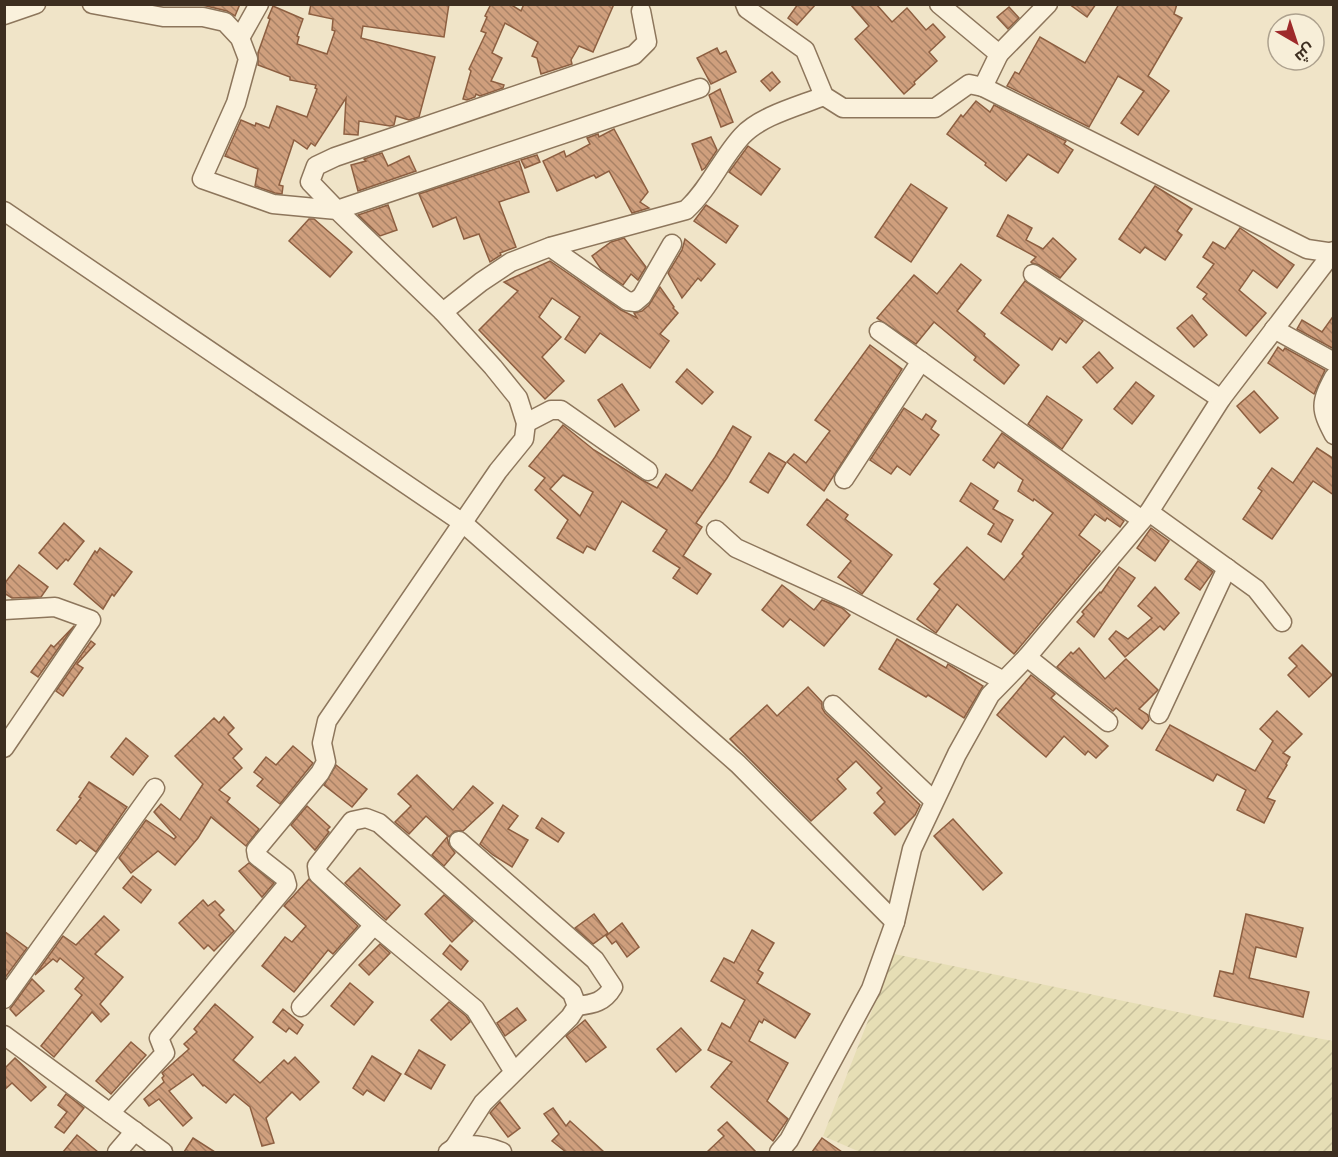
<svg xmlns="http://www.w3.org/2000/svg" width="1338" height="1157" viewBox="0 0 1338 1157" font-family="'Source Serif 4',Cairo,serif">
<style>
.farmland{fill:url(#farmland-furrows)}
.building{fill:url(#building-back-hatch);stroke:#8d5f41;stroke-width:1.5;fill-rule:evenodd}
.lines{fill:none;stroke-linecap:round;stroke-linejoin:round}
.minor-casing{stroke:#8d765c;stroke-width:21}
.minor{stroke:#faf1dc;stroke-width:18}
</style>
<defs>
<pattern id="farmland-furrows" width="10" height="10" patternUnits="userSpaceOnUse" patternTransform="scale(1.5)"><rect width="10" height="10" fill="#e6deb5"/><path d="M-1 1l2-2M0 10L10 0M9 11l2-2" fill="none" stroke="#c6bf9b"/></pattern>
<pattern id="building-back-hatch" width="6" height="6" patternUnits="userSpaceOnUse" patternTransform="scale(1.5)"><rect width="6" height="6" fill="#cf9f7d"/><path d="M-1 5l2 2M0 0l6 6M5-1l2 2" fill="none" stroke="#a98266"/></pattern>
</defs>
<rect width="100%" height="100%" fill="#f0e4c8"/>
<polygon class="farmland" points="894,954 1207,1018 1333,1041 1333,1152 860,1152 823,1136"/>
<g class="building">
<polygon points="198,4 240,4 235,16 227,11"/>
<polygon points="311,4 449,4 444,37 363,26 361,38 435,57 419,117 409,120 396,116 394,125 390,126 359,121 358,135 344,134 346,98 315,146 311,143 307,149 294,140 279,185 283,186 282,194 275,193 255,186 258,169 225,156 241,120 255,126 256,123 269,128 277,106 307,117 317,89 315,88 316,85 290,80 290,77 258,65 258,53 270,19 268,18 273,6 303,19 297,36 299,37 297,44 327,54 335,31 332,30 333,19 309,14"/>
<polygon points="491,4 510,4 521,11 524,4 614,4 593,52 579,46 571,60 572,64 541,74 537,58 532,56 538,42 505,23 492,53 502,58 491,81 504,85 503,88 480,96 476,94 475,97 467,100 463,99 471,71 469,69 486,33 481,31 487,17 485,16"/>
<polygon points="798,4 816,4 797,25 788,18"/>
<polygon points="850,4 876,4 892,22 907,8 926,30 933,24 945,37 929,52 937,61 914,82 915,84 904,94 855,39 869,26"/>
<polygon points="1069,4 1096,4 1087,17"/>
<polygon points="1119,4 1177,4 1174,14 1182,18 1148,76 1169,91 1138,135 1121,123 1144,91 1118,76 1089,127 1007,86 1015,72 1019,74 1040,37 1085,63"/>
<polygon points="1009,7 1019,18 1008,29 997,17"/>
<polygon points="717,48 720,54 726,51 736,72 711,84 697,58"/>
<polygon points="772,72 780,82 770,91 761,81"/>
<polygon points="720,89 733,122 721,127 709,95"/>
<polygon points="976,101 990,112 994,105 1066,141 1064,144 1073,150 1058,173 1028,154 1006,181 985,165 986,163 947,134 961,115 963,117"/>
<polygon points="614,129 648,192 640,202 649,208 632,213 609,171 596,178 594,175 557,191 543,161 564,151 566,157 590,144 587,138 598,134 599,137"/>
<polygon points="711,137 717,150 705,168 702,170 692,144"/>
<polygon points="748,146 780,169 761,195 729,172"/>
<polygon points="382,153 388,166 409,156 416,171 358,191 351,165 366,161 364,159"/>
<polygon points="537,155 540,162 525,168 521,160"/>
<polygon points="519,161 529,192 499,202 516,247 500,253 501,255 490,262 479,234 464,239 456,217 433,227 419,194"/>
<polygon points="911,184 947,208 911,262 875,237"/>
<polygon points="1155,186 1192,209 1177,231 1182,235 1165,260 1145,247 1140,253 1119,239"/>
<polygon points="388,205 397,230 380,236 358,215"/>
<polygon points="706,205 738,226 726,243 694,221"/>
<polygon points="1008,215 1032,228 1026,240 1043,249 1053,238 1076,259 1060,278 1039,265 1032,263 1031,262 1036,257 997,236"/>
<polygon points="309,219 314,219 352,252 330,277 289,241"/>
<polygon points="1240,228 1294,265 1277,288 1253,270 1239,290 1266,313 1246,336 1203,299 1207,294 1197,287 1214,264 1203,257 1213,242 1225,249"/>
<polygon points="624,238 646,267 638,280 631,274 623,285 601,269 592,256 611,242"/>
<polygon points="685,239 715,264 701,281 698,278 682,298 668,273 682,250"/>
<polygon points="550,261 621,310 637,318 634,313 642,311 649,305 660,287 674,307 673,308 678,313 660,334 669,341 650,368 600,333 585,353 565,339 580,317 552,298 539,317 561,337 542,357 564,381 545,399 479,330 518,291 504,282"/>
<polygon points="961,264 981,280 957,311 985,334 984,336 1019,365 1004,384 974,360 976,357 934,322 916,344 877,318 914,275 937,294"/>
<polygon points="1025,281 1083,321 1066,343 1060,338 1052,350 1001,313"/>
<polygon points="1192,315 1207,335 1194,347 1177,328"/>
<polygon points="1334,315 1334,349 1297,329 1302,320 1322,332"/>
<polygon points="870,345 902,369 824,491 787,462 794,454 806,463 830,431 815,420"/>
<polygon points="1278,347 1283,351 1285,348 1325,370 1314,394 1268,363"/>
<polygon points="1099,352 1113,368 1097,383 1083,367"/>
<polygon points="687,369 713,392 702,404 676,382"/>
<polygon points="1136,382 1154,396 1132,424 1114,409"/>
<polygon points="622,384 639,410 615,427 598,400"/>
<polygon points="1254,391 1278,418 1260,433 1237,406"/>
<polygon points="1047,396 1082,420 1062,449 1028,424"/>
<polygon points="904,408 922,420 926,414 936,421 931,429 939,435 910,475 897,466 891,474 870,460"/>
<path d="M563,425L594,450L642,480L657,488L666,474L692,491L715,457L733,426L751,437L727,478L696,523L702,527L683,556L711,574L697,594L673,578L680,568L653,551L667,530L622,501L595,550L587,546L583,553L557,538L568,520L535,490L545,478L529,466ZM563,475L593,492L580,516L550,489Z"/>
<polygon points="1002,433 1124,521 1120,527 1107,518 1105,521 1095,514 1079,535 1100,551 1014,654 957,604 936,633 917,619 940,589 934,584 967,547 1004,580 1024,556 1022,554 1053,513 1034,499 1033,501 1018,491 1023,480 998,462 994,468 983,460"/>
<polygon points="1317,448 1334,459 1334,495 1313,481 1272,539 1243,519 1262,491 1258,488 1272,468 1293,483"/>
<polygon points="769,453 786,463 768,493 750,482"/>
<polygon points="971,483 998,501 993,509 1013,520 1001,542 988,534 994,524 960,501"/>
<polygon points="827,499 848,515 845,519 892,555 862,594 838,577 851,561 807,525"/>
<polygon points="64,523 84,541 68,561 66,559 57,569 39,553"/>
<polygon points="1151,528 1169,541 1155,561 1137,548"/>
<polygon points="100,548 132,572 114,596 112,594 103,609 74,584 95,551 97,553"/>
<polygon points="1198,561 1213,572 1200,590 1185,579"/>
<polygon points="19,565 48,587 41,597 12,598 4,593 4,584"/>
<polygon points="1119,567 1135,578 1094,637 1077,622 1084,614 1082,612 1100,592 1101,593"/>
<polygon points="782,585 814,610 822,600 842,608 850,615 824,646 790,619 783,627 762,610"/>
<polygon points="1155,587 1179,613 1164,630 1160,626 1125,657 1109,639 1116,631 1128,639 1152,618 1138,606"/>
<polygon points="74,626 38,677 31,672 51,645 54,647"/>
<polygon points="897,639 946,668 948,664 951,666 983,686 964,718 928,695 926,697 879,669"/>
<polygon points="91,641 95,644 77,664 83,668 63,696 56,691"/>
<polygon points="1302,645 1332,675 1309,697 1288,675 1297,666 1289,658"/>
<polygon points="1079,648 1105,679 1126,659 1158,690 1139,709 1148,715 1149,720 1142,729 1116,708 1113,711 1057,667 1071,652 1073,654"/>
<polygon points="1031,675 1055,694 1051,698 1108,746 1096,758 1088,751 1085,755 1064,736 1046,757 997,715"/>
<polygon points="808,687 822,702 822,708 825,713 920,805 915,815 895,835 874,813 885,802 877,793 882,788 856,761 837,779 846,789 811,821 730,739 767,705 777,716"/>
<polygon points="1277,711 1302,734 1283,753 1290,757 1286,764 1287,765 1267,798 1275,801 1264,823 1237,810 1246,790 1217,774 1213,781 1156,750 1170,725 1255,771 1273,741 1260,729"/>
<polygon points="224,717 234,728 228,734 242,749 233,758 242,768 219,790 230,798 227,802 259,829 246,846 211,817 198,838 175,865 158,851 131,873 119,858 146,820 174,839 176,837 154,812 161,804 180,820 203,784 175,756 214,718 219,723"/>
<polygon points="126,738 148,756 133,775 111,757"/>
<polygon points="293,746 313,763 280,804 257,786 263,779 254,772 266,757 276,765"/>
<polygon points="336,765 367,789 352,807 324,785"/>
<polygon points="417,775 453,810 473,786 493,803 463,831 455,831 449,837 426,816 409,834 395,822 411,806 398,794"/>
<polygon points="89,782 127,807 96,852 80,840 76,844 57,830 81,798 79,797"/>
<polygon points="503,805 518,816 508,829 528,840 512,867 493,855 480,844"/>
<polygon points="307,806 330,827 327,830 329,832 315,850 291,825"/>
<polygon points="542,818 564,833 558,842 536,828"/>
<polygon points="953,819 1002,873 983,890 934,836"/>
<polygon points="447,837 449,845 455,853 444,866 432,855"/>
<polygon points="249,863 274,883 262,897 239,871"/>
<polygon points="360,868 400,905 386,920 345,883"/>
<polygon points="133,876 151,890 141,903 123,888"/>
<polygon points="309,879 358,926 333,954 328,950 294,992 262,966 285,937 292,942 306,926 284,906"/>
<polygon points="444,895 473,921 452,942 425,914"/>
<polygon points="203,900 208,906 215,901 224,910 219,915 234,931 214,951 208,945 204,949 179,923"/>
<polygon points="594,914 608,933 593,944 575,928"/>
<polygon points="1246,914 1303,928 1296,957 1256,947 1249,978 1309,992 1303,1017 1214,996 1220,971 1233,974"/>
<polygon points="104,916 119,930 95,954 123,977 100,1004 109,1014 101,1022 92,1012 54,1057 41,1046 82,995 75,989 84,978 60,958 57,962 53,959 35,975 63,936 76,945"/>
<polygon points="622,923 639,947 627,957 616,941 612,944 606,936"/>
<polygon points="752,930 774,943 758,970 763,973 757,983 810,1014 795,1038 764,1019 762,1023 759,1021 749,1041 788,1063 767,1101 788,1119 773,1141 711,1087 732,1062 708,1050 722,1023 730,1028 745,1000 711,981 724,958 734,963"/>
<polygon points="4,931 27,948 4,979"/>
<polygon points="380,944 390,953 369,975 359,965"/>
<polygon points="450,945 468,961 461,970 443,954"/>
<polygon points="32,979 44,991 16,1016 10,1009"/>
<polygon points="350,983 373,1002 354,1025 331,1006"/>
<polygon points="449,1002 466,1016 470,1022 451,1040 431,1020"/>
<polygon points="215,1004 253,1037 233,1060 260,1083 284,1060 288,1064 295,1057 319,1082 300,1100 292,1092 266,1118 274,1143 262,1146 250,1107 234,1094 226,1103 204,1085 203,1086 193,1074 169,1091 192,1118 183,1126 159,1099 149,1106 144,1099 164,1082 162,1078 164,1076 162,1073 189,1049 184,1044 197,1032 194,1029"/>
<polygon points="517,1008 526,1020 505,1036 497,1023"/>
<polygon points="283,1009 303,1025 297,1034 289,1028 286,1032 273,1022"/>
<polygon points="585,1020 606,1047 586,1062 566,1036"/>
<polygon points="681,1028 701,1050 676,1072 657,1049"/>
<polygon points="131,1042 146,1055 111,1094 96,1081"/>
<polygon points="419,1050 445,1065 431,1089 405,1074"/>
<polygon points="372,1056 401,1074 384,1101 367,1090 363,1095 353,1088"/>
<polygon points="15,1058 46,1087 31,1101 12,1083 4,1090 4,1069"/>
<polygon points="66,1094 84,1108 64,1133 55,1127 67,1112 58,1105"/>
<polygon points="500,1102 520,1128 508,1137 490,1113"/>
<polygon points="553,1108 566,1126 570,1121 604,1152 566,1152 552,1141 559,1134 544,1114"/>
<polygon points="727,1122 756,1152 707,1152 724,1136 718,1130"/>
<polygon points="77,1135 98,1152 63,1152"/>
<polygon points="193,1138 215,1152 184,1152"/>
<polygon points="822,1138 842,1152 812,1152"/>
</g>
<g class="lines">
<g class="minor-casing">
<g id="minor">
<polyline points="92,4 163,17 203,17 225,22 240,38 248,59 236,103 202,179 273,204 337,210 443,312 493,367 518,398 526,423 524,439 498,471 327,721 322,743 326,762 320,773 256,850 257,856 285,878 287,885 159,1038 165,1053 110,1113"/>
<polyline points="745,4 747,9 805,50 824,96 843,108 935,108 969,84 983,87"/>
<polyline points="939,4 999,54 983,87 1307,249 1334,253"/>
<polyline points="641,11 647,42 634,55 335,157 316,166 310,182 337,210 700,88"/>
<polyline points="4,15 36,4"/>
<polyline points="240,38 259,4"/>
<polyline points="999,54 1048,4"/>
<polyline points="4,211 463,523 738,764 895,922"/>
<polyline points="550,247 627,301 635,302 642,296 672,244"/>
<polyline points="1033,274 1221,399"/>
<path d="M443,312L481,282L511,262L550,247L686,210C709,189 721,159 742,136C760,116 799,106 824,96"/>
<polyline points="1274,329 1334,362"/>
<polyline points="879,331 1142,520"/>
<path d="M1334,377C1320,403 1320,409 1334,435"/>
<polyline points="526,423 551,410 561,410 648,471"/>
<polyline points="844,479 921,361"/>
<polyline points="1149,512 1256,589 1282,622"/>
<polyline points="716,530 736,548 848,599 1002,680"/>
<polyline points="4,610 55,607 91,620 4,748"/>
<polyline points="1027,657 1108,722"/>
<polyline points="833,705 934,801"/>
<polyline points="1159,714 1227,568"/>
<path d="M459,841L595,960L613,987C604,1002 594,1004 577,1006"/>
<polyline points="4,999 155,788"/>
<polyline points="301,1007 374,925"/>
<polyline points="4,1035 163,1152"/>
<polyline points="454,1148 483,1103 570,1017 577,1006 572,993 379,823 366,818 352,821 317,866 318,874 374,925 475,1009 514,1072"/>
<polyline points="117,1152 135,1131"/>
<path d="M448,1152C463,1140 486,1146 502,1152"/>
<polyline points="779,1152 789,1140 871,989 895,922 912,849 957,754 990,695 1027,657 1149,512 1221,399 1334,251"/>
</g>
</g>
<use href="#minor" class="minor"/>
</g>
<rect width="1338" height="1157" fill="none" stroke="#3d2e20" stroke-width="12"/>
<g transform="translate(1296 42) rotate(141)"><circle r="28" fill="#f7eed8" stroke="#ada18e" stroke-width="1.5"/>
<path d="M0-4.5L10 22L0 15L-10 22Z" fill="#9e2a2b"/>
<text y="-9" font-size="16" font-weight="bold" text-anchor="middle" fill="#3d2e20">ش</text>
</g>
</svg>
